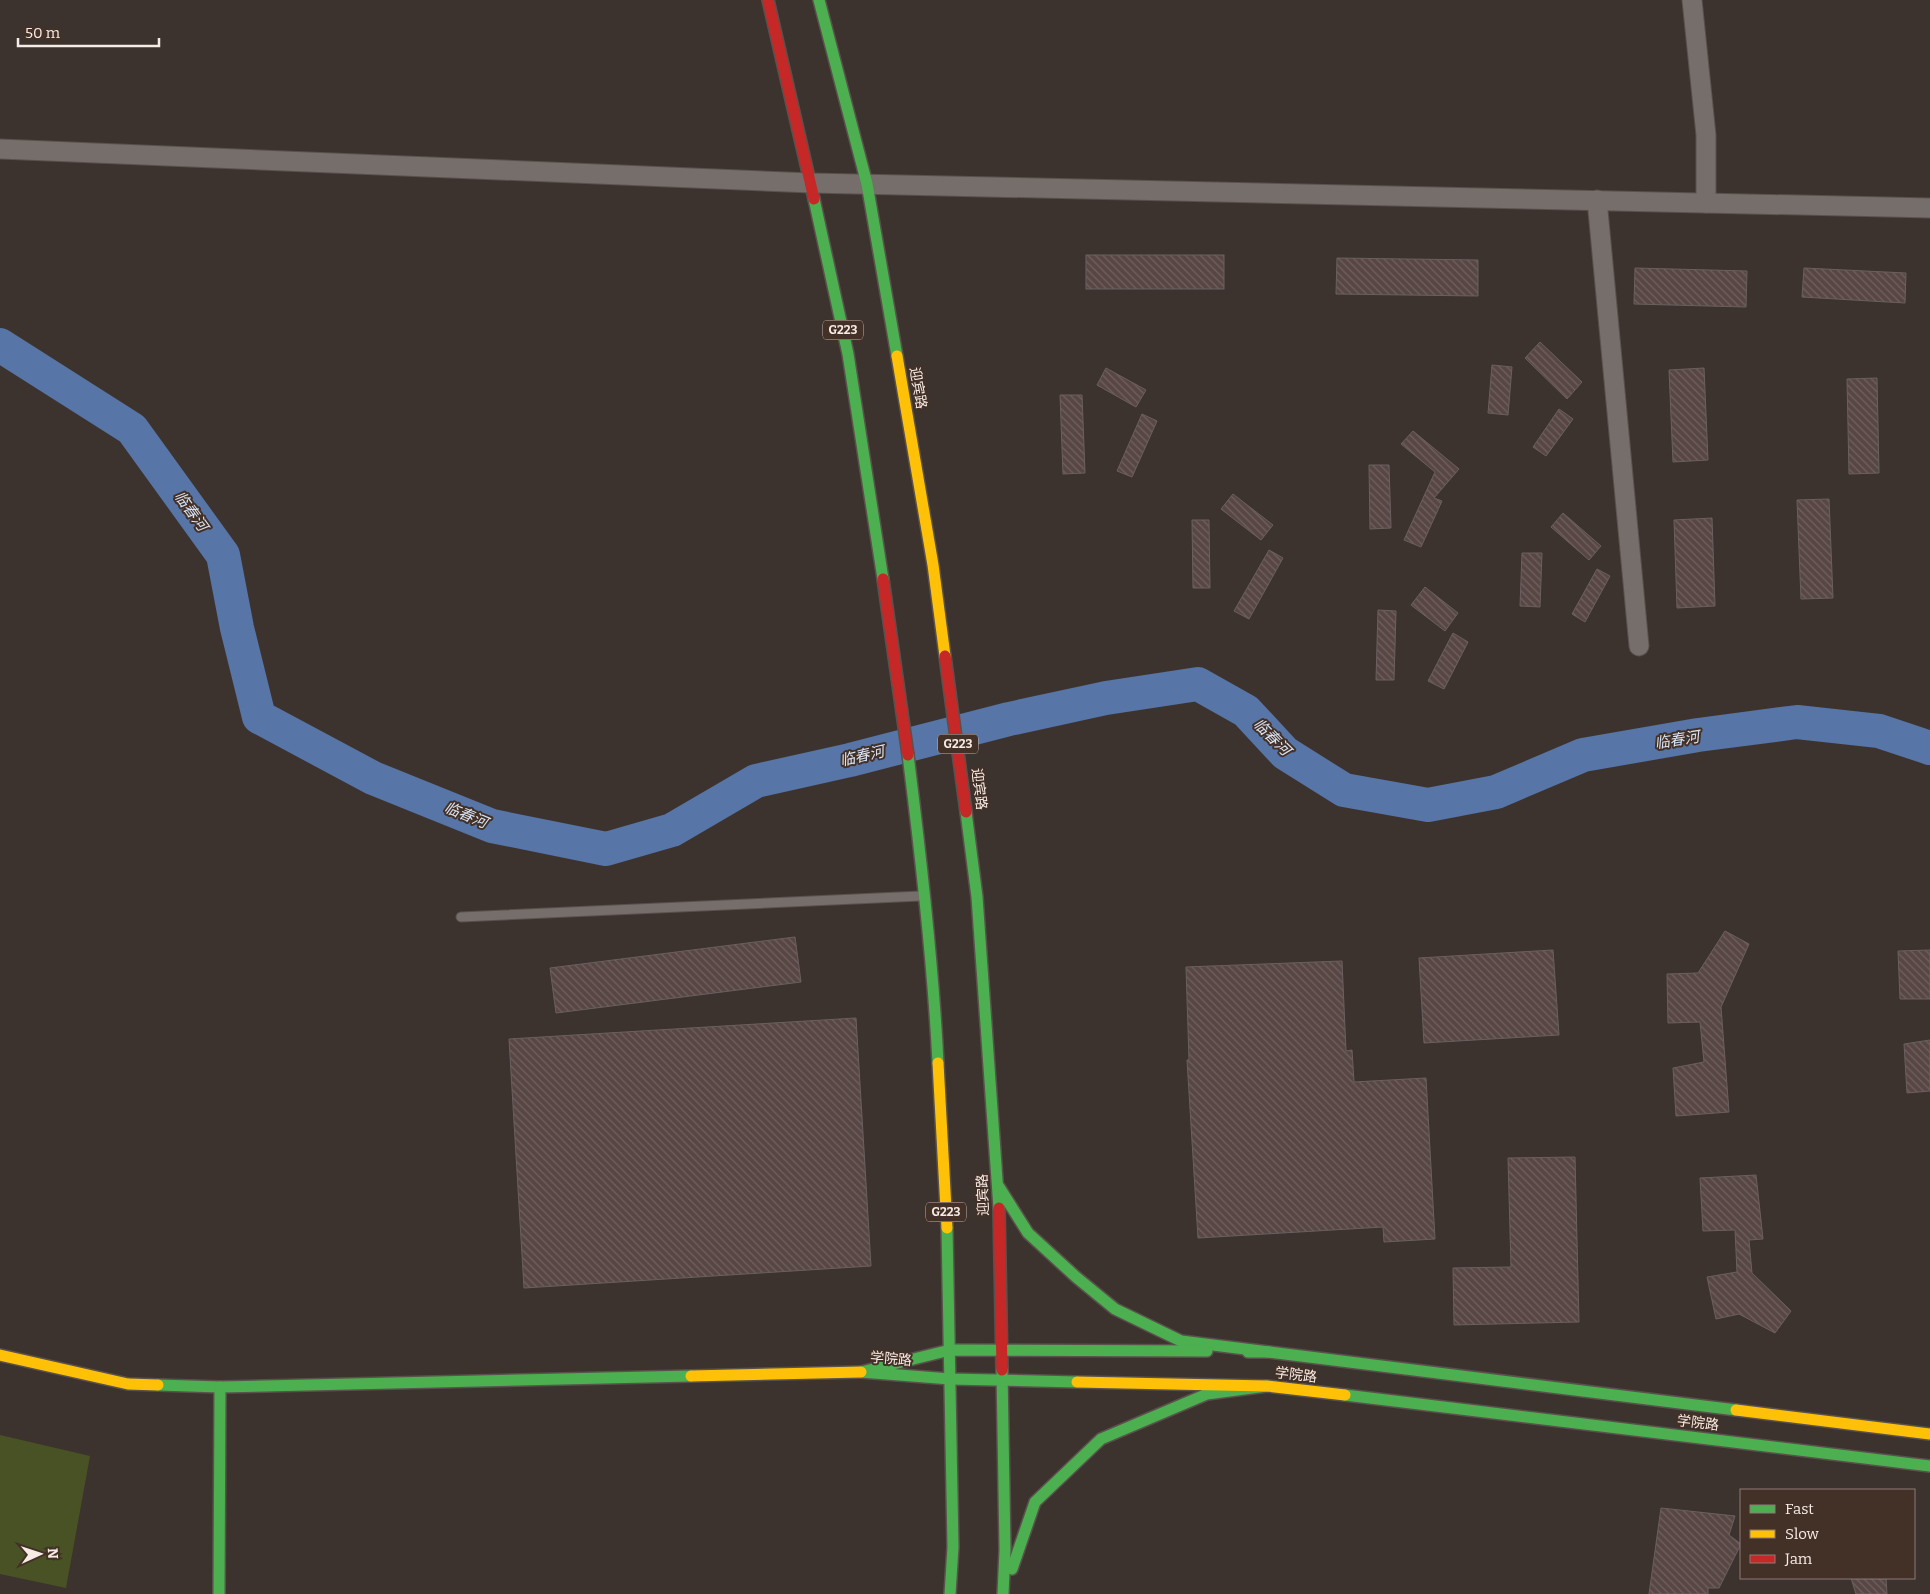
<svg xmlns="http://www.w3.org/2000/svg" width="1930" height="1594" viewBox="0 0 1930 1594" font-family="Bitter,'Noto Sans SC',serif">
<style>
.green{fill:#495224}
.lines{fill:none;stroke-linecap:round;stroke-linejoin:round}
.river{stroke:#5775a7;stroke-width:34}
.building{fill:url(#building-back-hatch);stroke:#6a605e}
.lane-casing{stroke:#5a514d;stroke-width:11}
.street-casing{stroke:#5a514d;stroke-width:21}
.fast-casing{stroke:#5a514d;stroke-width:14}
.slow-casing{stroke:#5a514d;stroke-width:14}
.jam-casing{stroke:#5a514d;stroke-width:14}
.lane{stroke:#756e6a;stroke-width:9}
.street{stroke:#756e6a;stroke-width:19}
.fast{stroke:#4caf50;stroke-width:11}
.slow{stroke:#ffc107;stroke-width:11}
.jam{stroke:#c62828;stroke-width:11}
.labels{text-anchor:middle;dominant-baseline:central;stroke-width:4;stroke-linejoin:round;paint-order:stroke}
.shield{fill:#433128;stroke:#c1b3ac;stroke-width:1}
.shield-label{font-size:12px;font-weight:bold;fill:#f7ebe5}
.street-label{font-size:14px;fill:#f7ebe5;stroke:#433128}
.water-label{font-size:15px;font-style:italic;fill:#d8e3f3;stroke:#433128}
</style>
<defs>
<pattern id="building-back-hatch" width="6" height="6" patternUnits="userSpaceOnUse" patternTransform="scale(1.25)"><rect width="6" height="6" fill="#574644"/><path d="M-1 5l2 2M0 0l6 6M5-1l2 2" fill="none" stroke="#70615f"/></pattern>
</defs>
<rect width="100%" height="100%" fill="#3d332e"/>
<polygon class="green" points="0,1435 90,1456 66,1588 0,1574"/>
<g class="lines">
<polyline class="river" points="0,345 132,429 223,555 237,628 259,717 373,778 492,826 606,849 672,830 756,781 850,760 1009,719 1106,698 1198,684 1246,711 1285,753 1344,790 1428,805 1496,792 1583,755 1698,735 1797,722 1879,731 1930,748"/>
</g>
<g class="building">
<rect x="1086" y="255" width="138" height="34"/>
<polygon points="1337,258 1478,260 1478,296 1336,294"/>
<polygon points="1635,268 1747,271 1746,307 1634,304"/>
<polygon points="1804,268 1906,273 1905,303 1802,297"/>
<polygon points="1540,342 1582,382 1567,399 1525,358"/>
<polygon points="1492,365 1512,367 1508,415 1488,413"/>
<polygon points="1106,368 1146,390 1136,407 1097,385"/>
<polygon points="1704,368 1708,460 1673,462 1669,370"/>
<polygon points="1877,378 1879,473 1849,474 1847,379"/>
<polygon points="1060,395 1082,395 1085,473 1063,474"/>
<polygon points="1559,409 1573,419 1546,456 1533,447"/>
<polygon points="1142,414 1157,421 1132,477 1117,471"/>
<polygon points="1413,431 1459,469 1434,498 1442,501 1421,547 1404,540 1435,472 1401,444"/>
<polygon points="1369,465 1389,465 1391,528 1370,529"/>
<polygon points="1233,494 1273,525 1261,540 1221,509"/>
<polygon points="1829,499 1833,598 1801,599 1797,500"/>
<polygon points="1563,513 1601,546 1589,560 1551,527"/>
<polygon points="1712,518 1715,606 1677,608 1674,520"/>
<polygon points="1192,520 1209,520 1210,588 1193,588"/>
<polygon points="1269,550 1283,558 1249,619 1234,611"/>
<polygon points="1522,553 1542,553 1540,607 1520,606"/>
<polygon points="1597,569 1610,576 1585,622 1572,614"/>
<polygon points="1425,587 1458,613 1445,631 1411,605"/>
<polygon points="1378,610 1396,611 1394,680 1376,680"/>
<polygon points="1453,633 1468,642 1444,689 1428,681"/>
<polygon points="1725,931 1749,944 1721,1007 1729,1112 1676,1116 1673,1068 1704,1062 1700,1022 1668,1023 1667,974 1698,973"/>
<polygon points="795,937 801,982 556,1013 550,968"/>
<polygon points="1553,950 1559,1035 1424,1043 1419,958"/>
<polygon points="1930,950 1930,999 1900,999 1898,951"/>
<polygon points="1342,961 1346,1051 1352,1050 1354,1082 1426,1078 1435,1239 1384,1242 1383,1227 1198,1238 1187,1060 1189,1060 1186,967"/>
<polygon points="856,1018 871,1266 524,1288 509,1039"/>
<polygon points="1930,1040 1930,1091 1907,1093 1904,1044"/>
<polygon points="1575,1157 1579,1322 1454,1325 1453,1268 1511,1267 1508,1158"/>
<polygon points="1756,1175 1763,1239 1749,1240 1752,1273 1791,1311 1775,1333 1739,1314 1716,1319 1707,1277 1737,1272 1735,1230 1703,1231 1700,1178"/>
<polygon points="1661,1508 1735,1516 1729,1535 1741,1544 1719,1588 1708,1588 1708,1594 1649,1594"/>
<polygon points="1851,1578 1886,1578 1887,1594 1856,1594"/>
</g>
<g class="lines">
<g class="lane-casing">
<polyline id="lane" points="461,917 921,896"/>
</g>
<g class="street-casing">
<g id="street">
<polyline points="1692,0 1706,135 1706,203"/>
<polyline points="0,149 811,183 1930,208"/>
<polyline points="1597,200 1639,646"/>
</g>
</g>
<g class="fast-casing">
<g id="fast">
<polyline points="819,0 867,184 897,356"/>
<polyline points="814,199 848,354 883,579"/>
<path d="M908,755C921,857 933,960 938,1063"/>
<polyline points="966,812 977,897 999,1208"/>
<polyline points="999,1187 1028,1233 1076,1277 1115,1309 1181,1341 1269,1352"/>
<polyline points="947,1228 953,1547 950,1594"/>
<polyline points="1248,1352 1269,1352 1736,1410"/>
<polyline points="1002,1370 1005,1550 1003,1594"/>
<polyline points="1077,1382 950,1379 861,1372 950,1350 1207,1351"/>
<polyline points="158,1385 220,1387 691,1376"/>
<polyline points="1345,1395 1930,1466"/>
<polyline points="1012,1569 1035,1502 1101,1439 1207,1394 1267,1386"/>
<polyline points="219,1594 220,1387"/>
</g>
</g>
<g class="slow-casing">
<g id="slow">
<polyline points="897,356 933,565 945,656"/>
<polyline points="938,1063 947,1228"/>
<polyline points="0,1355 128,1384 158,1385"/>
<polyline points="691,1376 861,1372"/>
<polyline points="1077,1382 1267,1386 1345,1395"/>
<polyline points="1736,1410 1930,1434"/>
</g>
</g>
<g class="jam-casing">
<g id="jam">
<polyline points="768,0 814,199"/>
<polyline points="883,579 908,755"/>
<polyline points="945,656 966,812"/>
<polyline points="999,1208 1002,1370"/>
</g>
</g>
<use href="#lane" class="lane"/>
<use href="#street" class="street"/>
<use href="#fast" class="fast"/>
<use href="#slow" class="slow"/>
<use href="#jam" class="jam"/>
</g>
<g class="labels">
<g class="shield">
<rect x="823" y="320.5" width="40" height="19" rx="4"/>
<rect x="938" y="734.5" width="40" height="19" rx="4"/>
<rect x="926" y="1202.5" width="40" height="19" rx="4"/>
</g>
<g class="shield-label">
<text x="843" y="330">G223</text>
<text x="958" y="744">G223</text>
<text x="946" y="1212">G223</text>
</g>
<g class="street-label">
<text transform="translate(918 388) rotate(80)">迎宾路</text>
<text transform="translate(979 789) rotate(83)">迎宾路</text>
<text transform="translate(983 1195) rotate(-92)">迎宾路</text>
<text transform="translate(891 1359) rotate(5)">学院路</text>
<text transform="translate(1296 1375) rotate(7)">学院路</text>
<text transform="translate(1698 1423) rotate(7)">学院路</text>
</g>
<g class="water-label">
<text transform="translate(191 511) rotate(54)">临春河</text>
<text transform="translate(1272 737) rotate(45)">临春河</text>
<text transform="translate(1677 740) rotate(-9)">临春河</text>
<text transform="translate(862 756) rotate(-13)">临春河</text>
<text transform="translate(466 815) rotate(22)">临春河</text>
</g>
</g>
<rect x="1740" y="1489" width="175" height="90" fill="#433128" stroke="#8b7b74"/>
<rect x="1750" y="1505" width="25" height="8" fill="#4caf50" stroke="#8b7b74"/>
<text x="1785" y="1514" font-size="15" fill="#f7ebe5">Fast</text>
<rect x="1750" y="1530" width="25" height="8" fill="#ffc107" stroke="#8b7b74"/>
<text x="1785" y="1539" font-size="15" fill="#f7ebe5">Slow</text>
<rect x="1750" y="1555" width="25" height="8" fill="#c62828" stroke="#8b7b74"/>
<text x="1785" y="1564" font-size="15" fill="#f7ebe5">Jam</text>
<g transform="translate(40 1554) rotate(87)" stroke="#433128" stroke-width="4" paint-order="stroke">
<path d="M0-4L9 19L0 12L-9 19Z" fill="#f7ebe5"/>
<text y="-8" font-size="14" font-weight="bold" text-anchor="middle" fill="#f7ebe5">N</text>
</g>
<path d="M18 38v8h141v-8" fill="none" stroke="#f7ebe5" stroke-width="2.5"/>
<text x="25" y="38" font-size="15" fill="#f7ebe5" stroke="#433128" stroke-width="4" paint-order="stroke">50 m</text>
</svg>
